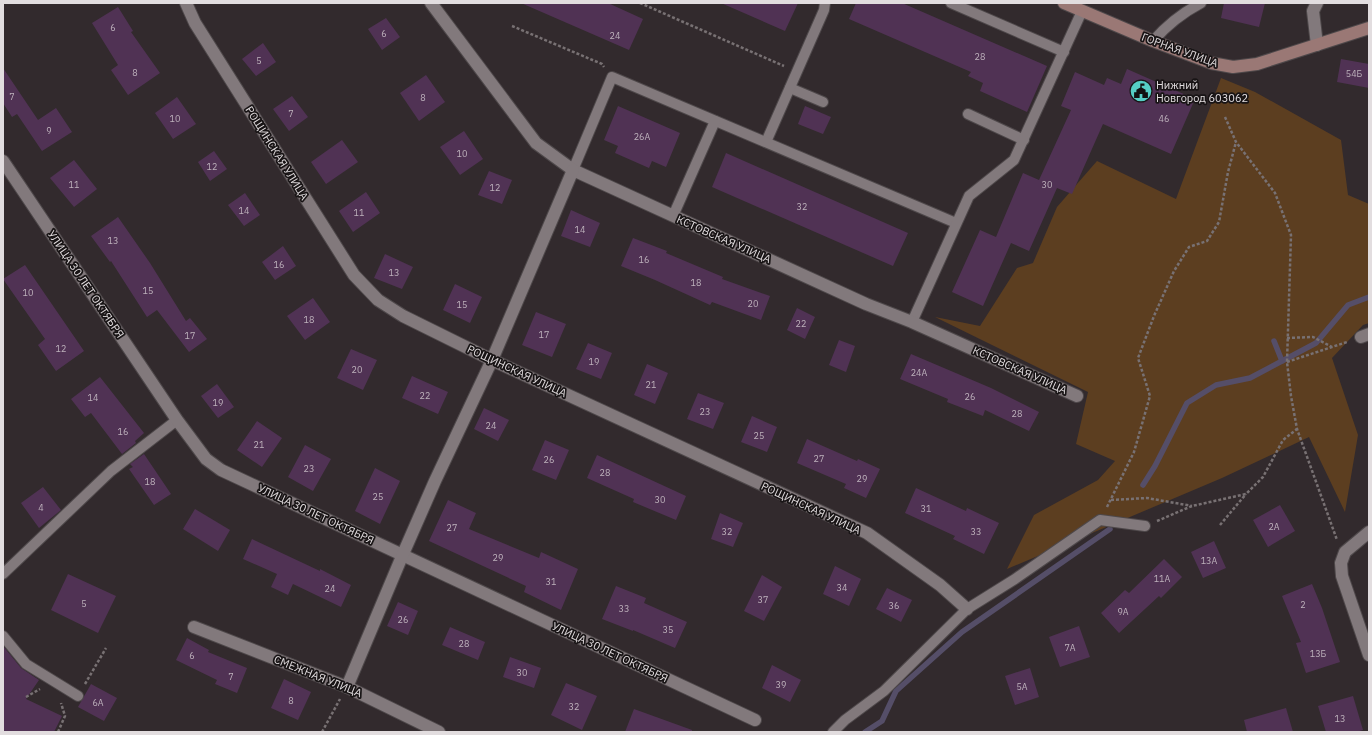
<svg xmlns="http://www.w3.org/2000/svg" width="1372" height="735" viewBox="0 0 1372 735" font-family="'IBM Plex Sans',sans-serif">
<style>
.green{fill:#5c3e20}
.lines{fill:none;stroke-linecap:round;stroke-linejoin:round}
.stream{stroke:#554e68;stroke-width:5.5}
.building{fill:#503254}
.service-casing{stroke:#4e484a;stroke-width:12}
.minor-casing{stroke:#4e484a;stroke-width:14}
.secondary-casing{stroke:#4e484a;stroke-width:14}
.path{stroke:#787173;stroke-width:2.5;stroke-dasharray:3 2;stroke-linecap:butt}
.service{stroke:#82797c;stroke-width:10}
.minor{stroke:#82797c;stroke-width:12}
.secondary{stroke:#9a7875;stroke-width:12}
.labels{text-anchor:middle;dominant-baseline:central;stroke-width:3.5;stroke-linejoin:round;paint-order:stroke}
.number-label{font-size:9px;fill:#beb2bc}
.street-label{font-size:11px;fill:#e2dddf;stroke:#181415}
.poi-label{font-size:11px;fill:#e2dddf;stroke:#181415;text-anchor:start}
</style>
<rect width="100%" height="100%" fill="#322a2d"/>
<polygon class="green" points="1221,78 1255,92 1341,140 1348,195 1369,204 1369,323 1363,325 1332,358 1358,435 1345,512 1309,437 1222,478 1007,569 1034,515 1098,480 1115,461 1076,444 1088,392 935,317 980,326 1017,268 1033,263 1057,207 1097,161 1176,199"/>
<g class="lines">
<g class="stream">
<polyline points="1274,341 1282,361"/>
<polyline points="1143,485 1155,466 1187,403 1216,385 1250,378 1316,343 1348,305 1369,297"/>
<polyline points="865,732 882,721 896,691 962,632 1110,529"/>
</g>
</g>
<g class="building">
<polygon points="521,3 608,3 643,19 629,50"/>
<polygon points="721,3 798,3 785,31"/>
<polygon points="856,3 902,3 1047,66 1027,112 980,91 983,83 968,76 971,72 849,19"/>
<polygon points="1224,3 1265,3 1259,27 1221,18"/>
<polygon points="118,7 133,31 131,32 160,73 128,95 111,70 118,65 92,23"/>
<polygon points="386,18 400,37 382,50 368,29"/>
<polygon points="263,43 276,62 256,76 242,59"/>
<polygon points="1341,59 1369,64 1369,88 1337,82"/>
<polygon points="3,68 38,120 56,108 72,132 42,151 17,114 12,117 3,103"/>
<polygon points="1127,69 1195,99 1171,154 1103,124 1072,194 1057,188 1029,251 1011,243 983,306 952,292 980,230 996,237 1023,173 1039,180 1071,110 1061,106 1075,72 1104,85 1107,78 1121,84"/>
<polygon points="426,75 445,102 419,121 400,93"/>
<polygon points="292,96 308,117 289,131 273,109"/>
<polygon points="177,97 196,124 173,139 155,113"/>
<polygon points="618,106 680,133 666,167 652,161 649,168 615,153 618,146 604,140"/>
<polygon points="805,106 831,117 823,134 798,124"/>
<polygon points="464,131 483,159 460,175 440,147"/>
<polygon points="342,140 358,162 326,184 311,162"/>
<polygon points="214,151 227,169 210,181 198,162"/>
<polygon points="726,153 908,233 893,266 712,187"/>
<polygon points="74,160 97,189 74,207 50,178"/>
<polygon points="489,171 512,180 502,204 478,195"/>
<polygon points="366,192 380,213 353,232 339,211"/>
<polygon points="245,193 260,215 244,226 228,205"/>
<polygon points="571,210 600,223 590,247 561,236"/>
<polygon points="118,217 150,263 186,321 190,318 207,339 189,352 157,310 147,317 111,261 110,262 91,236"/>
<polygon points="633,238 667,251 666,253 723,277 722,279 770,296 761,320 712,302 710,305 655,280 621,266"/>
<polygon points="283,246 296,266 275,280 262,262"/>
<polygon points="385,254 413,267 402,289 374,278"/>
<polygon points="25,265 84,351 56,371 38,345 45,339 3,279"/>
<polygon points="455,284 482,297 470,323 443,310"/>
<polygon points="313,298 330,322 305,340 287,316"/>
<polygon points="797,308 815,317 805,339 787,330"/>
<polygon points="536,312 566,324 552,357 522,345"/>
<polygon points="839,340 855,346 846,372 829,365"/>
<polygon points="588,343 612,353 601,379 576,369"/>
<polygon points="351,349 377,360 363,390 337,378"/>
<polygon points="911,354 991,388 1039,412 1029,431 985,410 983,416 947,402 948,399 900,379"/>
<polygon points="647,364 668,373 655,404 634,395"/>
<polygon points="412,376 448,392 438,414 402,398"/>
<polygon points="100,377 144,433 135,441 136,443 122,454 91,413 85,417 71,399"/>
<polygon points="217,384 234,407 218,418 201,396"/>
<polygon points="698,393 724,403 713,429 687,419"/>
<polygon points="484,408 509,420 498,441 474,429"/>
<polygon points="752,416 777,427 767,452 741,442"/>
<polygon points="257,421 282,438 262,467 237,450"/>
<polygon points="807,439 857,461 858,459 880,469 866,498 844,488 846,484 797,463"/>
<polygon points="545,440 569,450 556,480 532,470"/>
<polygon points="305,445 331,459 313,491 288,477"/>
<polygon points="144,454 171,494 154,505 129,469 133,467 130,464"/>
<polygon points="597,455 686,496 676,520 633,502 634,499 587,478"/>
<polygon points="375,468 400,481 380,524 355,511"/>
<polygon points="43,487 61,510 39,528 21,503"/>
<polygon points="916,488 966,511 967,508 999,523 984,554 953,539 955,536 905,513"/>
<polygon points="448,500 476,513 469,529 539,558 541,552 578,569 561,610 524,592 526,586 429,541"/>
<polygon points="1280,505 1295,531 1268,547 1253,520"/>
<polygon points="195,509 230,530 218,551 183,529"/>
<polygon points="720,513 743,523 733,547 711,539"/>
<polygon points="252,539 320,571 320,569 351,585 341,607 293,584 288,595 271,587 277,574 243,559"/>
<polygon points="1214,541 1226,568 1203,578 1191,552"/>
<polygon points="1164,559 1182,577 1161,598 1159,596 1119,633 1101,613 1125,590 1129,593"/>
<polygon points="835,566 861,579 849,606 823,594"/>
<polygon points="68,574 116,596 98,633 51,610"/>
<polygon points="762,575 782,587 764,621 744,611"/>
<polygon points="1312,584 1322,608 1340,662 1306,673 1296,643 1301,642 1282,596"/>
<polygon points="616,586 646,598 644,603 687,622 675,648 633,630 633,631 602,619"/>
<polygon points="887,588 912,600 901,622 876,609"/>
<polygon points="398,602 418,611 408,635 387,626"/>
<polygon points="1079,626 1090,657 1060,667 1049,637"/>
<polygon points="450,627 485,642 478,660 442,645"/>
<polygon points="187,638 209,650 208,652 247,668 237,693 215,684 217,680 176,660"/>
<polygon points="3,646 21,668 39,680 26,699 62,716 54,732 3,732"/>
<polygon points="510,657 541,668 534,688 503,677"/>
<polygon points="772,665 801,680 790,702 762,688"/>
<polygon points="1030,668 1039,697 1015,705 1005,676"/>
<polygon points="284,679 311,692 298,720 271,708"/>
<polygon points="566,683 597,696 582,730 551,715"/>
<polygon points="91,684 117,698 104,721 78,707"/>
<polygon points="1353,696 1363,730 1356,732 1326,732 1318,706"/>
<polygon points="1286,708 1293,732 1247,732 1244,720"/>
<polygon points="634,709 692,730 692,732 625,732"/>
</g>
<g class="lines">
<g class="service-casing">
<g id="service">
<polyline points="951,3 1064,52"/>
<path d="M1153,41C1167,25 1182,13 1201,3"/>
<polyline points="790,88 823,102"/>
<polyline points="968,114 1024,140"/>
<polyline points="766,142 824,10 825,3"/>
<polyline points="573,170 612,77 956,223"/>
<polyline points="673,216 715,121"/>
<polyline points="912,322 969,196 1014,160 1082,11"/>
<polyline points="3,574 111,471 177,420"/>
<polyline points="3,636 26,664 78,696"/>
<polyline points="833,732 845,720 884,691 967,609 1015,579 1100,520 1145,526"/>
</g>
</g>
<g class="minor-casing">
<g id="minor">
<polyline points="186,3 195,23 354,275 378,300 403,316 492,360 867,533 940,585 967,609"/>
<polyline points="431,3 536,143 573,170 866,304 912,322 1077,396"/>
<polyline points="1317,3 1313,11 1317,45"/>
<polyline points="3,161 177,420 206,459 221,470 755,720"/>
<polyline points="1361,337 1369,334"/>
<polyline points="1369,532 1345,552 1341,563 1342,576 1369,655"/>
<polyline points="194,627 347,687 439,732"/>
<polyline points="347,687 403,554 435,481 492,360 573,170"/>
</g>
</g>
<g class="secondary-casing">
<polyline id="secondary" points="1064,3 1153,41 1211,63 1233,67 1257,64 1369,28"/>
</g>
<g class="path">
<polyline points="640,3 784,66"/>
<polyline points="512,26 602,64 604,67"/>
<polyline points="1225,117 1236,142 1275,193 1291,235 1287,362 1291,396 1297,429 1337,540"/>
<polyline points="1287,338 1313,337 1332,347"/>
<polyline points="1287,362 1347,342"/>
<polyline points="1111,500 1147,498 1192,506"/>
<polyline points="1107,507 1134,452 1150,396 1138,358 1154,316 1174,271 1189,247 1207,241 1219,222 1228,172 1236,142"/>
<polyline points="1157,521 1192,506 1246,494 1263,477 1283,440 1297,429"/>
<polyline points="1220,525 1246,494"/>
<polyline points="85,684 106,648"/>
<polyline points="26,697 40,689"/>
<polyline points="58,732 65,716 61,703"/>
<polyline points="322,732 340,699"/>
</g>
<use href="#service" class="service"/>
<use href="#minor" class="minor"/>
<use href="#secondary" class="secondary"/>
</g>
<defs>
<g id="civic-disc" transform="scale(1.15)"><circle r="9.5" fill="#55cec5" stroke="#181415"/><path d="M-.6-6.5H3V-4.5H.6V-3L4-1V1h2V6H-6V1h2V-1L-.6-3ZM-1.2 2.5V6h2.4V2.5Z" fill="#111"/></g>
</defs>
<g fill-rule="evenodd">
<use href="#civic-disc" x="1141" y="91"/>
</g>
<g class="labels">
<g class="number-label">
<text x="113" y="27">6</text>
<text x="384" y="33">6</text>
<text x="615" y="35">24</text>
<text x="980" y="56">28</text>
<text x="259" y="60">5</text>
<text x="135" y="72">8</text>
<text x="1354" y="73">54Б</text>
<text x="12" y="96">7</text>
<text x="423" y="97">8</text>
<text x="291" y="113">7</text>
<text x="175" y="118">10</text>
<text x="1164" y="118">46</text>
<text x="49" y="130">9</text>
<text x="642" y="136">26А</text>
<text x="462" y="153">10</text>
<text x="212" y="166">12</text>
<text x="74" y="184">11</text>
<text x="1047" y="184">30</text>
<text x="495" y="187">12</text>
<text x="802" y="206">32</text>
<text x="244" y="210">14</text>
<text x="359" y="212">11</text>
<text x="580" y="229">14</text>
<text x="113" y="240">13</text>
<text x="644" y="259">16</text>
<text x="279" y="264">16</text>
<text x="394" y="272">13</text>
<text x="696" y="282">18</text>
<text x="148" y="290">15</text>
<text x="28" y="292">10</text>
<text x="753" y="303">20</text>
<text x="462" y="304">15</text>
<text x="309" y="319">18</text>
<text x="801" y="323">22</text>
<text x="544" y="334">17</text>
<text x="190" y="335">17</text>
<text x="61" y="348">12</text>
<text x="594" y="361">19</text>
<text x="357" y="369">20</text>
<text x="919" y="372">24А</text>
<text x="651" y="384">21</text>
<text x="425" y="395">22</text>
<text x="970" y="396">26</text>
<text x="93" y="397">14</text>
<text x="218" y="402">19</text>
<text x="705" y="411">23</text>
<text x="1017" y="413">28</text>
<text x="491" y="425">24</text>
<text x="123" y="431">16</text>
<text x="759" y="435">25</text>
<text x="259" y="444">21</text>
<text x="819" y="458">27</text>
<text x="549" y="459">26</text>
<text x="309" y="468">23</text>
<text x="605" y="472">28</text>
<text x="862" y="478">29</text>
<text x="150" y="481">18</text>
<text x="378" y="496">25</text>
<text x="660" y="499">30</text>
<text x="41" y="507">4</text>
<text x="926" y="508">31</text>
<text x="1274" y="526">2А</text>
<text x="452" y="527">27</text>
<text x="727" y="531">32</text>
<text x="976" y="531">33</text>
<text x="498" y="557">29</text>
<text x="1209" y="560">13А</text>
<text x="1162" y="578">11А</text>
<text x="551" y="581">31</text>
<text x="842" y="587">34</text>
<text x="330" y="588">24</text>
<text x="763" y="599">37</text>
<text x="84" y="603">5</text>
<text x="1303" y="604">2</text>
<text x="894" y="605">36</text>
<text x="624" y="608">33</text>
<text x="1123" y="611">9А</text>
<text x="403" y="619">26</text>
<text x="668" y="629">35</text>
<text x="464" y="643">28</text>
<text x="1070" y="647">7А</text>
<text x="1318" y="653">13Б</text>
<text x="192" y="655">6</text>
<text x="522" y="672">30</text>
<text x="231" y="676">7</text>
<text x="781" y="684">39</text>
<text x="1022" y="686">5А</text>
<text x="291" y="700">8</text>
<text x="98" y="702">6А</text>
<text x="574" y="706">32</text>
<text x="1340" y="718">13</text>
</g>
<g class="street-label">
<text transform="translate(1180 50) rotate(20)">ГОРНАЯ УЛИЦА</text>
<text transform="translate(277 153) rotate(58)">РОЩИНСКАЯ УЛИЦА</text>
<text transform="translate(724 239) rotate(24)">КСТОВСКАЯ УЛИЦА</text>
<text transform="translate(86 284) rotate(56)">УЛИЦА 30 ЛЕТ ОКТЯБРЯ</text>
<text transform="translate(1020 370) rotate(24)">КСТОВСКАЯ УЛИЦА</text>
<text transform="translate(517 371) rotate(25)">РОЩИНСКАЯ УЛИЦА</text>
<text transform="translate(811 508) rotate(25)">РОЩИНСКАЯ УЛИЦА</text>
<text transform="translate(316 514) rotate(25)">УЛИЦА 30 ЛЕТ ОКТЯБРЯ</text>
<text transform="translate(610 652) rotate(25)">УЛИЦА 30 ЛЕТ ОКТЯБРЯ</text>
<text transform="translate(318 676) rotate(22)">СМЕЖНАЯ УЛИЦА</text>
</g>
<g class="poi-label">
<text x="1156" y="85">Нижний<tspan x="1156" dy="13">Новгород 603062</tspan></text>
</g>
</g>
<rect width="1372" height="735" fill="none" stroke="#e2dddf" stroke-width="8"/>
</svg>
